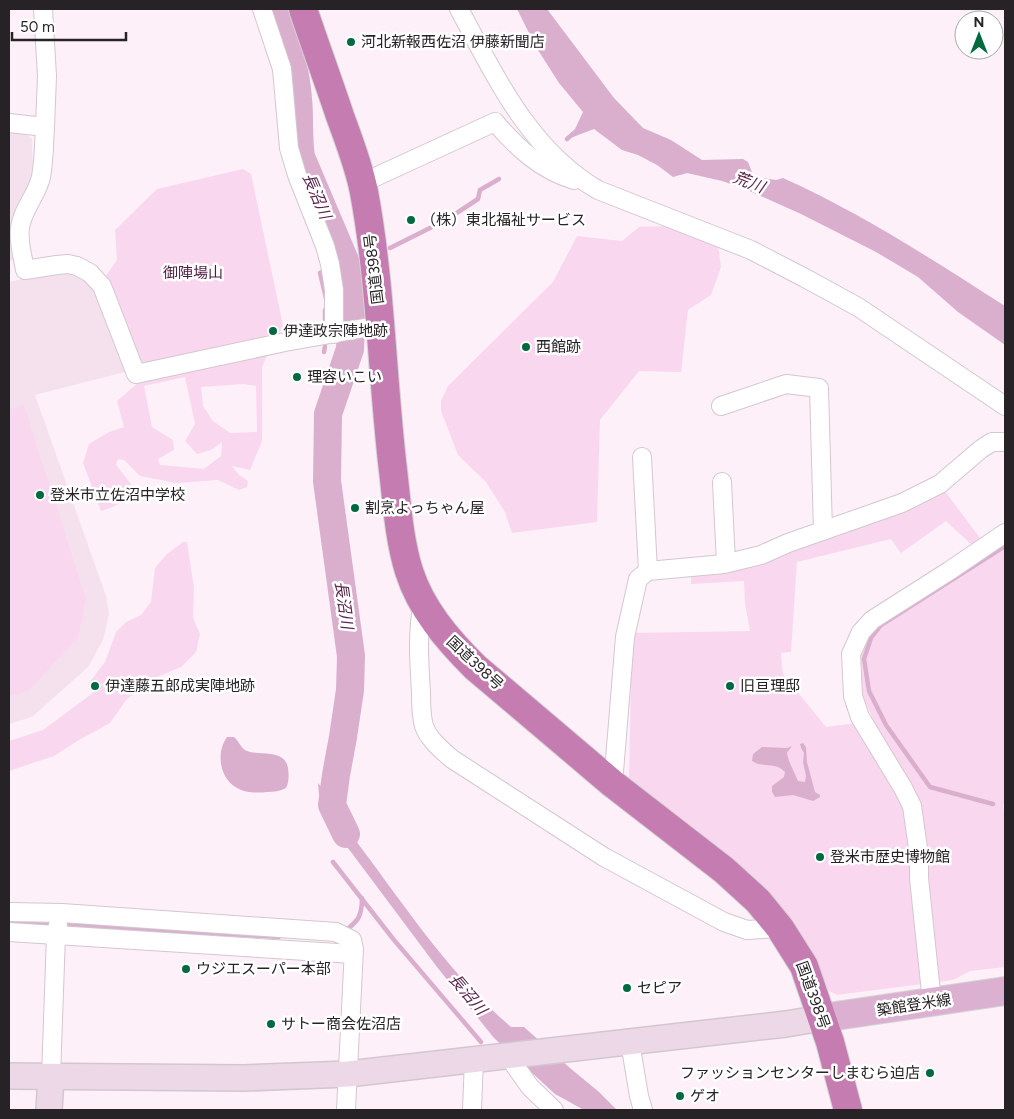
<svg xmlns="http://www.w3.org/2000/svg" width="1014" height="1119" viewBox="0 0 1014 1119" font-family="Figtree,'Noto Sans JP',sans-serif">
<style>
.built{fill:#f5e1ee}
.green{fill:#f9d8ef;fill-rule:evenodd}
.water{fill:#daafcd}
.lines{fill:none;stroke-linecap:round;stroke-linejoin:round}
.stream{stroke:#daafcd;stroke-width:4.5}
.river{stroke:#daafcd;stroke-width:28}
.street-casing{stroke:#d3c7cf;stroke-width:20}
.secondary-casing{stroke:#d3c7cf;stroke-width:28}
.primary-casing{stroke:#d4d3d3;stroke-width:30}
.highway-casing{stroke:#d4d3d3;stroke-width:30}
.street{stroke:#fff;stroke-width:18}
.secondary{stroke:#edd8e8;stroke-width:25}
.primary{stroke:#dcb0d0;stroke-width:28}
.highway{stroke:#c47cb1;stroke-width:28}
.poi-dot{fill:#01693f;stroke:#fff;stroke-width:2}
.labels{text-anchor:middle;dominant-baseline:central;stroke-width:5;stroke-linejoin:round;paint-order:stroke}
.poi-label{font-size:15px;fill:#272225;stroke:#fff;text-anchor:start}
.street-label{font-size:15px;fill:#272225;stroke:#fff}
.park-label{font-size:15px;fill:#4d1a42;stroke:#fff}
.water-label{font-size:16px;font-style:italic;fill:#57234a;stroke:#fff}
</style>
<rect width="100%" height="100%" fill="#fdf0f9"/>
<g class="built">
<polygon points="9,131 23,132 32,139 33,175 11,226 15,251 14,260 9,261"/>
<polygon points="65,269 90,281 129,371 35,395 106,596 109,614 103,640 88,667 32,717 9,724 9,282"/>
</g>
<g class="green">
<polygon points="243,169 251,174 283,325 279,335 146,364 139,361 105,277 117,260 115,230 157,189"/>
<polygon points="668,226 718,245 721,267 711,295 688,310 681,372 639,371 600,420 597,522 512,533 505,512 486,482 458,455 441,411 441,401 448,386 553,282 577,236 622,241 639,227"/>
<path d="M268,353L262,367V441L250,470L232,466L238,474L248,481L247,487L239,490L218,480L177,483L140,476L124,460L118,459L116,465L131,484C125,503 119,505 101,511L83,463L89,444L109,432L124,427L117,401L140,381ZM185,377L195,424L185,441L197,454L211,450L222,442L221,456L204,469L160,465L158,459L174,450L173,440L152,427L144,386ZM244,384L256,386L257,432L230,433L213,421L203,406L201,387Z"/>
<polygon points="24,405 86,599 78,638 29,690 9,697 9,409"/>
<path d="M944,490L983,542L975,548L946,521L901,553L891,539L797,562L791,652L781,653L783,674L826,727L874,721C855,681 850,658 881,622L1005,540V805H1003L1005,817V967L970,971L953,980L837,995L827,990L821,981L629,779L632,633L750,631L745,604L744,581L691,584V575L729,572L765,562L904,509Z"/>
<polygon points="183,542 187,542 194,588 193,618 200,634 196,652 181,667 157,677 140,688 126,700 110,723 79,740 54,756 9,771 9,741 43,730 93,693 88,684 105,662 116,632 126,622 141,615 151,602 155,568 166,555"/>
</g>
<g class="water">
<path d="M517,9H547L614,98L643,128L671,140L702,160L743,159L748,162L754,177L776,180L783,178C861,213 933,260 1005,306V345L958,312L918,277L876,252L801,214L745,189L722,181L687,173L673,177L657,165L638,155L622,150L594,129L573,137L570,134L575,129L583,112L559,83L536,47Z"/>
<path d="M227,737H234C239,741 241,749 247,751C261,756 285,749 288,768C289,775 289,782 286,788C280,791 274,792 267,792C258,793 245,793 237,788C219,778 216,752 227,737Z"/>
<path d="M803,743L806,747L807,762L815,792L820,795V797L813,801L793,795L775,797L772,792V786L784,777L785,772C776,762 762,768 752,761L753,754L762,747L787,748L792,746L787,753L789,761L798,781L805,782L806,776L803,762L804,753L801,748L800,744Z"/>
<path d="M318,783L339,808L342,818L353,837C403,903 448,973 511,1027H524L570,1068L599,1092L617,1110H584L555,1094L494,1038L437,967L342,840L319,794Z"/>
</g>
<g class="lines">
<g class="stream">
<polyline points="567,139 574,133"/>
<polyline points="390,248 446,220 478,199 480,190 499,179"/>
<polyline points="323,272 320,273 326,298"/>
<polyline points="325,319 325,310"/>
<polyline points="324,352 325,346"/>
<polyline points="993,804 930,787 886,725 869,691 864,659 871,638 881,625 1005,546"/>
<polyline points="333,862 394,940 481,1042"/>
<polyline points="9,923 54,925"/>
<polyline points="62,925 279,937"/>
<path d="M344,932C358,921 362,917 362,898"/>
</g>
<path class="river" d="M275,9C285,39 296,67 298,99C300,119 298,138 301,157L346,263L352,305L350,349L328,414L327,481L351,656L350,690L343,737L336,775L332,805L346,834"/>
<g class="street-casing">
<g id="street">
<polyline points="262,9 282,69 289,148 297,175 325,246 330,264 334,290 334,334"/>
<path d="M459,9C496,77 529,150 598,190L751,250L805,278L858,307L1005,406"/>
<polyline points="9,123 45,127 47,76 43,9"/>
<path d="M45,127C44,143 44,161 41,177C37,195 22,210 20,228C18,242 23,257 25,270L57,265L68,264L77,266L90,273L102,286L136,374L285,342L381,325"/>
<path d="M373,178L495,122C517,148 541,170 574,180"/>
<polyline points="721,406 786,384 819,388 823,531"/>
<polyline points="642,457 648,571"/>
<polyline points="722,482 726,563"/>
<path d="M423,602C417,632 419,661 421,692C421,702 421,716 424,726C429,740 442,750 452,759L604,857L724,922L747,930L780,928"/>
<polyline points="613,784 625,637 638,579 648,571 724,564 761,555 788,543 902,503 940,484 981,449 992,442 1005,442"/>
<polyline points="9,912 62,913 336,932 352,940 354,949 346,1110"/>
<polyline points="9,932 353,954"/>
<polyline points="932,1002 919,878 919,855 912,806 903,788 860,717 853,696 851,654 861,632 872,620 949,571 1005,533"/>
<polyline points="630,1042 639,1096 643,1110"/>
<polyline points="508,1056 530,1087 554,1110"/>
<polyline points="51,1077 56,935 58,925"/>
<polyline points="472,1110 474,1060"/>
</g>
</g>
<g class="secondary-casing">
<g id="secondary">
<polyline points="9,1076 244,1078 348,1074 786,1024 822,1018"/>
<polyline points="49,1110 51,1077"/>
</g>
</g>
<g class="primary-casing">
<polyline id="primary" points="822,1018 1005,991"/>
</g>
<g class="highway-casing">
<path id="highway" d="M303,9C315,45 328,80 340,116C349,141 359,166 364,192C381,284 382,378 393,470C397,504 399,539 409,571C421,609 447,639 475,667L613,784L724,870L758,901L780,928L804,966L830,1042L848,1110"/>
</g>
<use href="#street" class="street"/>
<use href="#secondary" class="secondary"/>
<use href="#primary" class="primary"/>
<use href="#highway" class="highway"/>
</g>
<g class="poi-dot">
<circle cx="351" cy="42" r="5"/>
<circle cx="411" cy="220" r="5"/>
<circle cx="273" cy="331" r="5"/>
<circle cx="526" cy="347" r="5"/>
<circle cx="297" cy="377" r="5"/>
<circle cx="40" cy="495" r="5"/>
<circle cx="355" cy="508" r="5"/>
<circle cx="95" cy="686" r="5"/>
<circle cx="730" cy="686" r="5"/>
<circle cx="820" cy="857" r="5"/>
<circle cx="186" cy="969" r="5"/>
<circle cx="627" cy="988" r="5"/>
<circle cx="271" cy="1024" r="5"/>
<circle cx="930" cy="1073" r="5"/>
<circle cx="680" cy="1096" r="5"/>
</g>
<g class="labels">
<g class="poi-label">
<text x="361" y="42">河北新報西佐沼 伊藤新聞店</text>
<text x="421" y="220">（株）東北福祉サービス</text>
<text x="283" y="331">伊達政宗陣地跡</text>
<text x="536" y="347">西館跡</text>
<text x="307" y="377">理容いこい</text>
<text x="50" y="495">登米市立佐沼中学校</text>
<text x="365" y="508">割烹よっちゃん屋</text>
<text x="105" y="686">伊達藤五郎成実陣地跡</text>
<text x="740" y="686">旧亘理邸</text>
<text x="830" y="857">登米市歴史博物館</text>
<text x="196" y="969">ウジエスーパー本部</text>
<text x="637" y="988">セピア</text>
<text x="281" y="1024">サトー商会佐沼店</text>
<text x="920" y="1073" text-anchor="end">ファッションセンターしまむら迫店</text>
<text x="690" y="1096">ゲオ</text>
</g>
<g class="street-label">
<text transform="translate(374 269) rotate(-97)">国道398号</text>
<text transform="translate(475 663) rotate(43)">国道398号</text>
<text transform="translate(813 995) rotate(70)">国道398号</text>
<text transform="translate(914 1005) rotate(-9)">築館登米線</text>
</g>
<g class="park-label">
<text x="193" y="273">御陣場山</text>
</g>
<g class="water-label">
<text transform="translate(749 182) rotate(21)">荒川</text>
<text transform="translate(317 196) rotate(67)">長沼川</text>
<text transform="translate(344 605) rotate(82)">長沼川</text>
<text transform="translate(468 994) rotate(50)">長沼川</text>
</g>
</g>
<rect width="1014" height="1119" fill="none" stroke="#272225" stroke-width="20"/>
<g transform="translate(979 35)"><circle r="24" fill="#ffffff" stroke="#a9a7a8"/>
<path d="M0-4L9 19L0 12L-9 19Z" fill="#01693f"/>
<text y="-8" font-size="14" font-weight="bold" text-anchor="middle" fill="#272225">N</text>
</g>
<path d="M12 32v8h114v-8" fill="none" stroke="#272225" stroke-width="2.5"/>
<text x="20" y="32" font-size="15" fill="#272225" stroke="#ffffff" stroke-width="4" paint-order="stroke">50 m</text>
</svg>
